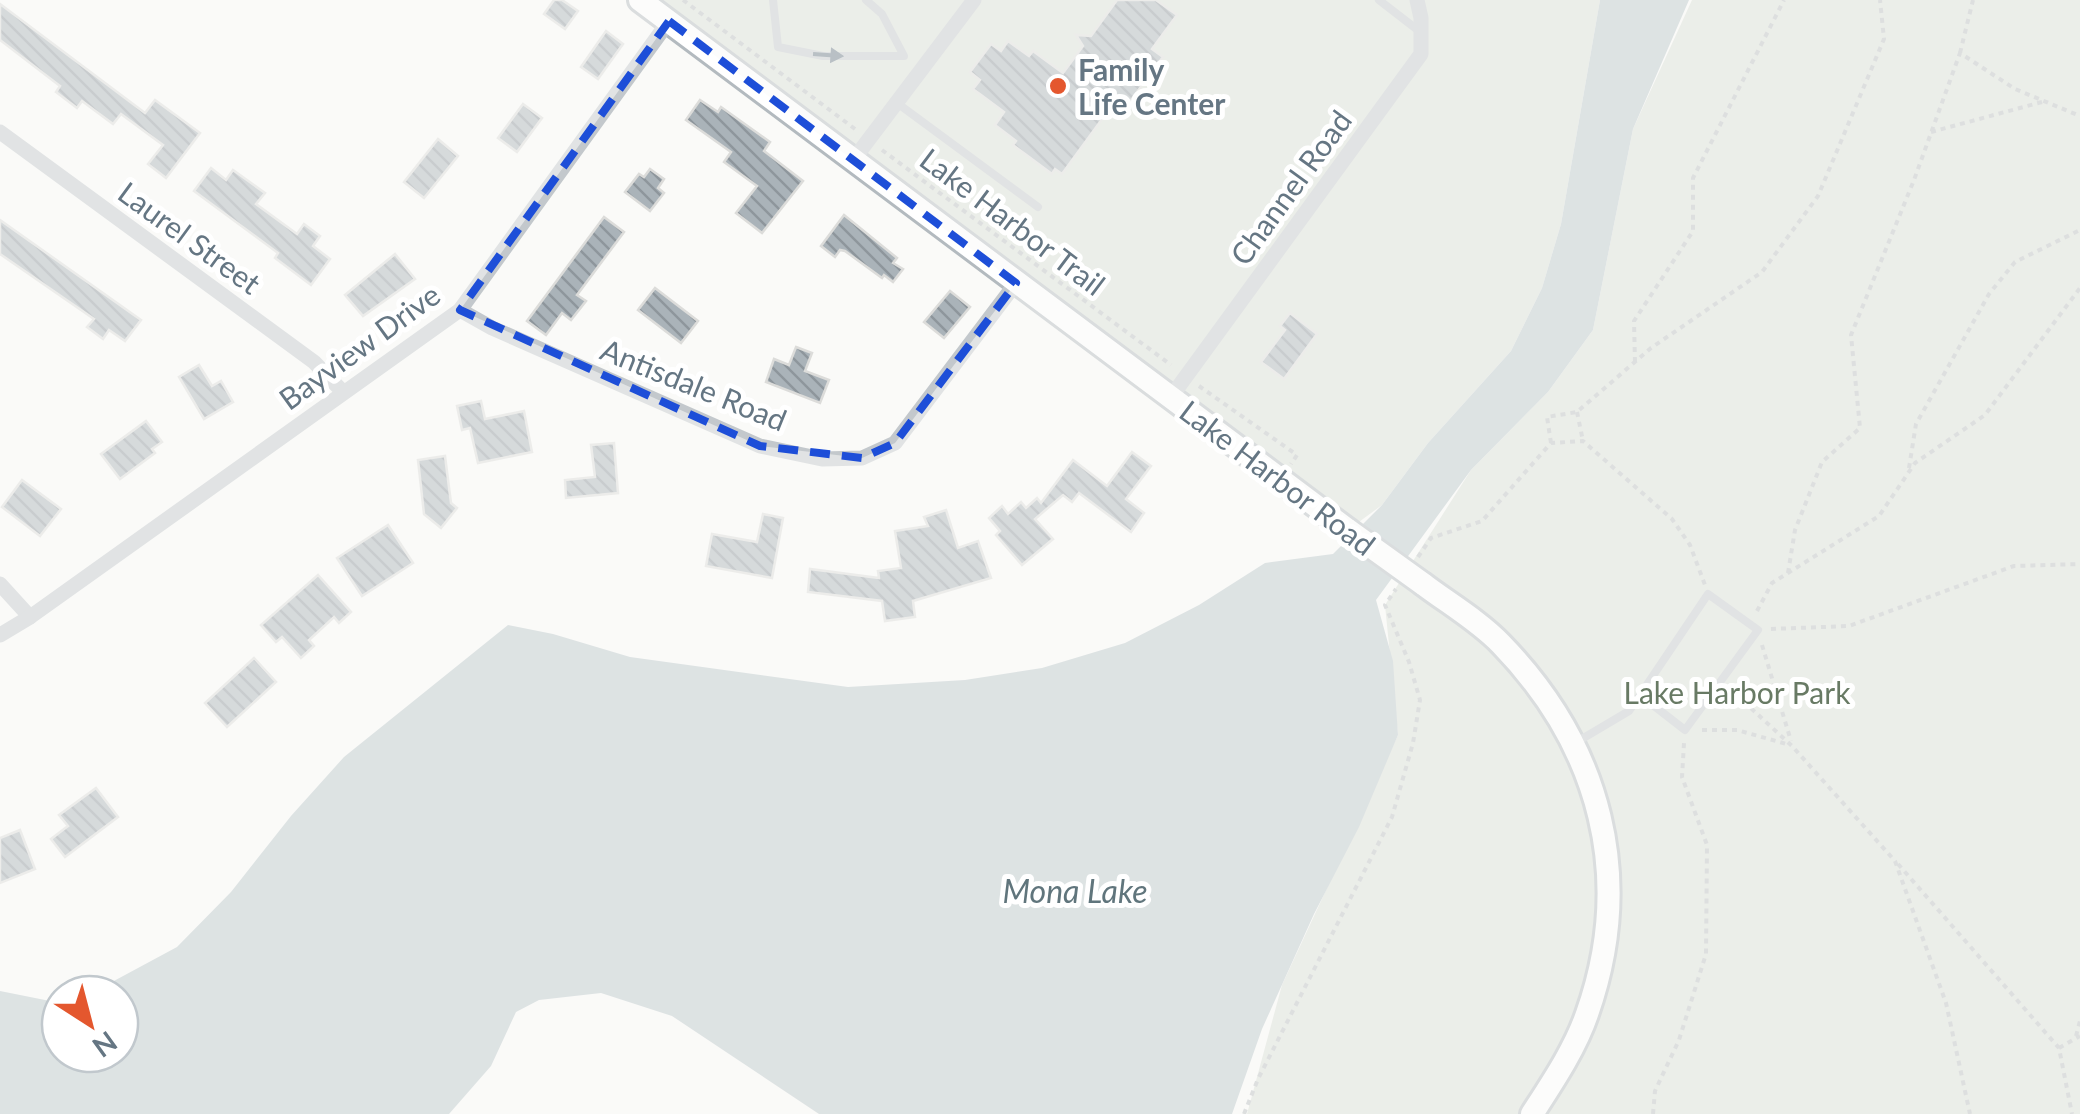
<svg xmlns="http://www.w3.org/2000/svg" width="2080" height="1114" viewBox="0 0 2080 1114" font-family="Lato,sans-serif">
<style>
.park{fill:#dadfd7}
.water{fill:#bbc7cb}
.building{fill:url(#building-back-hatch);stroke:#dcdcda;stroke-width:2.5}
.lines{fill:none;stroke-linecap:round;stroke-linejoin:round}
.secondary-casing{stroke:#b3babf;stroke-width:28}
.path{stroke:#bbbfc2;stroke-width:4;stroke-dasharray:5 5;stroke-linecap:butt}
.lane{stroke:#c3c8cc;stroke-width:8}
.street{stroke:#c3c8cc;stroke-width:15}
.secondary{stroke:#fff;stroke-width:22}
.secondary-bridge-casing{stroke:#b3babf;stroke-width:28;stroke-linecap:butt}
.secondary-bridge{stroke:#fff;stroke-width:22}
.oneway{fill:#6a7a87}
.marked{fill:none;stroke:#1d4ed8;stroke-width:8;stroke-dasharray:20 12;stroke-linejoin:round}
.poi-dot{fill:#e4572e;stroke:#fff;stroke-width:4}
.labels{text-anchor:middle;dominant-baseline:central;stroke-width:10;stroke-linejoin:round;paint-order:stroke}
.poi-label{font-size:30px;font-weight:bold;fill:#657683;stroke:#fff;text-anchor:start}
.street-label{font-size:30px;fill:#657683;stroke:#fff}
.park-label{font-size:30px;fill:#687a64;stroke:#fff}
.water-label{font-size:32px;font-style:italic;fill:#60757c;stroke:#fff}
</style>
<defs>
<pattern id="building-back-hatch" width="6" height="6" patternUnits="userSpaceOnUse" patternTransform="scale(2.5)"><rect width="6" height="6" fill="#aab3b9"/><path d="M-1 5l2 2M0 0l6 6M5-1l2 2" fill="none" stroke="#8e969c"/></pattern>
</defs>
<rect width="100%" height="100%" fill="#fafaf8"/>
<g class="park">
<polygon points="640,0 1600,0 1561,224 1542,288 1511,351 1428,443 1382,505 1348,530"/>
<polygon points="1692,0 2080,0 2080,1114 1247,1114 1282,985 1398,735 1385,605 1471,470 1548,392 1593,330 1633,129"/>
</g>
<polygon class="water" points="1600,0 1689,0 1633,129 1593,330 1548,392 1471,470 1376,600 1393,661 1398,735 1359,827 1314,914 1262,1029 1232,1114 819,1114 672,1016 601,993 539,1000 516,1012 491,1066 449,1114 0,1114 0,991 55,1002 60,1001 60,1054 120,1054 120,994 78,994 112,982 177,947 231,892 291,816 344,757 508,625 553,634 630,657 848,687 965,680 1042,668 1125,643 1199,605 1265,563 1333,554 1382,505 1428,443 1511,351 1542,288 1561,224"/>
<g class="building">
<polygon points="554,0 562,0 578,11 565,29 544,14"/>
<polygon points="1117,0 1156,0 1177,15 1152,49 1163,57 1129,103 1119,96 1062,174 1055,169 1052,174 1013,145 1016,141 995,125 1004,112 973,89 980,80 970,72 991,44 1001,51 1008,41 1029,56 1033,51 1063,73 1083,46 1076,35 1091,36"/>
<polygon points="0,4 145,113 155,100 200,133 166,178 148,164 163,145 121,114 113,124 82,101 77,108 56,92 60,86 0,40"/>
<polygon points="606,31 623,44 598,79 581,67"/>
<polygon points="700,100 718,112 721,107 770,142 764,151 803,181 762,233 736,213 757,186 724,162 731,152 686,120"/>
<polygon points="523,104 542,118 517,152 498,138"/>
<polygon points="438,139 458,156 424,198 404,182"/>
<polygon points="211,168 226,180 233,170 265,193 256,204 297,234 304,224 320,236 313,246 330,259 311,285 275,258 278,253 194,191"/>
<polygon points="650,169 664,179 658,188 664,193 650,211 625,192 639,174 644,177"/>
<polygon points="844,215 897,258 893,263 903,269 893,282 884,275 882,278 845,251 840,250 835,257 821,246"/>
<polygon points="604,217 624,232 577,295 586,301 571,320 562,313 546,335 527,321"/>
<polygon points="0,220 141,320 125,341 109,330 103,339 87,327 94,319 0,254"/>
<polygon points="395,254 415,279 363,316 345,295"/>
<polygon points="655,288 698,321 681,343 638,310"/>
<polygon points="950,291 970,307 944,338 924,322"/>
<polygon points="1290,313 1317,334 1284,379 1261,362 1285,330 1280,326"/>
<polygon points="796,347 812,353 805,371 829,380 820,403 766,382 774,359 789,365"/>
<polygon points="199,365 212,386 221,381 233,402 204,419 179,377"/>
<polygon points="481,401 485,419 524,411 532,452 478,463 470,428 462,430 457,406"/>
<polygon points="146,421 162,442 152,449 155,453 120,479 101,454"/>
<polygon points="614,443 618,493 566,498 565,480 595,477 591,445"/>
<polygon points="1132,452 1151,466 1126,499 1144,513 1131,532 1079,493 1072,502 1063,495 1035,519 1053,539 1022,565 996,535 1000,531 989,518 1002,506 1008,514 1021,502 1026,508 1037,498 1041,503 1073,460 1107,486"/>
<polygon points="445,456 451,503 457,508 441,528 424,514 418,460"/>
<polygon points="22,480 61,509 40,536 2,507"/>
<polygon points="946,510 958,548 978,541 991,578 913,601 915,617 885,621 882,601 808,592 810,569 879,578 878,571 901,568 895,531 928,526 924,517"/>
<polygon points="763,514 783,518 772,578 706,566 712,534 757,542"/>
<polygon points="388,525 413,563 362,596 337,558"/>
<polygon points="318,575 351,612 339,623 334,617 309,640 314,646 301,658 282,637 276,642 261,625"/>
<polygon points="254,658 276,682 227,727 205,703"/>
<polygon points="96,788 118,817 65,857 51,839 68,826 59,815"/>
<polygon points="20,830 35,869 0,883 0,838"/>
</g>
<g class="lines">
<g class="secondary-casing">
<g id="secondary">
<polyline points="640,0 1348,530"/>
<path d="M1423,584C1448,603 1479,621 1501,644C1601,747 1635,878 1587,1014C1575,1049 1552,1083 1532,1114"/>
</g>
</g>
<g class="path">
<polyline points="683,0 855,129"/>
<polyline points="1960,53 1973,0"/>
<polyline points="1931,132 2042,102"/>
<polyline points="882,150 1171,365"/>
<polyline points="1635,362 1634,321 1693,231 1693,178 1784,0"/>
<polyline points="1199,386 1297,455 1291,464"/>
<polyline points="1577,412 1583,441"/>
<polyline points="1551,443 1547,417 1577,412 1651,348 1762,272 1818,196 1884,39 1880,0"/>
<polyline points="1909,468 1916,424 1989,294 2015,262 2080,230"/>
<polyline points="1418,557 1431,538 1482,521 1551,443 1583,441 1672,519 1690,545 1705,585"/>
<polyline points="1788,573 1795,530 1822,462 1860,428 1851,335 1914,180 1960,53 2015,89 2080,116"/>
<polyline points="1757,611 1772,583 1879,516 1915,463 1985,415 2080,288"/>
<polyline points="1771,629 1849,626 2014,566 2080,564"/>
<polyline points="1762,645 1791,741"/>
<polyline points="1729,688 1792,746 1895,861 1946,1003 1970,1114"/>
<polyline points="1702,730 1737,730 1790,745"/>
<polyline points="1898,864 2059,1048 2072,1114"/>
<polyline points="2076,1036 2080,1021"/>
<polyline points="2059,1048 2080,1036"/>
<polyline points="1244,1114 1258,1079 1392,817 1413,743 1420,700 1409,662 1385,605 1396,589"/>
<polyline points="1653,1114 1655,1091 1679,1040 1706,954 1707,845 1682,777 1684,743"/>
</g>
<g class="lane">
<polyline points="773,0 778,47 823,56 904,56 882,14 866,0"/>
<polyline points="1379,0 1419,31"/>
<polyline points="897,103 1038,207"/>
<polyline points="1575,743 1629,711 1640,695 1708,594 1758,630 1685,730 1640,695"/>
</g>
<g class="street">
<polyline points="0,132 314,362 342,391"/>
<polyline points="854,159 974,0"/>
<polyline points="460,310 492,328 760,446 822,459 862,458 895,443 1016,283"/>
<polyline points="1171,397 1421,54 1421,18 1417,0"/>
<polyline points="0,584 30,617"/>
<polyline points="0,635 30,617 460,310 669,21"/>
</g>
<use href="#secondary" class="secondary"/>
<g class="secondary-bridge-casing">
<polyline id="secondary-bridge" points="1348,530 1423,584"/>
</g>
<use href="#secondary-bridge" class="secondary-bridge"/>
</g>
<defs><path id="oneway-solid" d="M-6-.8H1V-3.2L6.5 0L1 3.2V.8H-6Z" transform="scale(2.5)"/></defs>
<use class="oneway" href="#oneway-solid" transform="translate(828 55) rotate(4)"/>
<path d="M0 0H2080V1114H0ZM669,21L1016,283L895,443L862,458L760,446L460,310Z" fill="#fafaf8" fill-opacity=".55" fill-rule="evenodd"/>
<path class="marked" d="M669,21L1016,283L895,443L862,458L760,446L460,310Z"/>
<circle class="poi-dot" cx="1058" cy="86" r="10"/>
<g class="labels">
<g class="poi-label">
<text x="1078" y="69">Family<tspan x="1078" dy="34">Life Center</tspan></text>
</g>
<g class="street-label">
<text transform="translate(1290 187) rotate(-54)">Channel Road</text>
<text transform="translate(1013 221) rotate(37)">Lake Harbor Trail</text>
<text transform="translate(190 237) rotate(36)">Laurel Street</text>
<text transform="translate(359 346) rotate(-36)">Bayview Drive</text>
<text transform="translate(694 384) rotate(22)">Antisdale Road</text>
<text transform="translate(1278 477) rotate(37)">Lake Harbor Road</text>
</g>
<g class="park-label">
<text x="1737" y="692">Lake Harbor Park</text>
</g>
<g class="water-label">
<text x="1075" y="890">Mona Lake</text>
</g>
</g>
<g transform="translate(90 1024) rotate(144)"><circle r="48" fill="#ffffff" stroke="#c1c8cd" stroke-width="2.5"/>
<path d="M0-8L18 38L0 25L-18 38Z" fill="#e4572e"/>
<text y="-15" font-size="28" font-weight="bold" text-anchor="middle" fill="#657683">N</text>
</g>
</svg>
